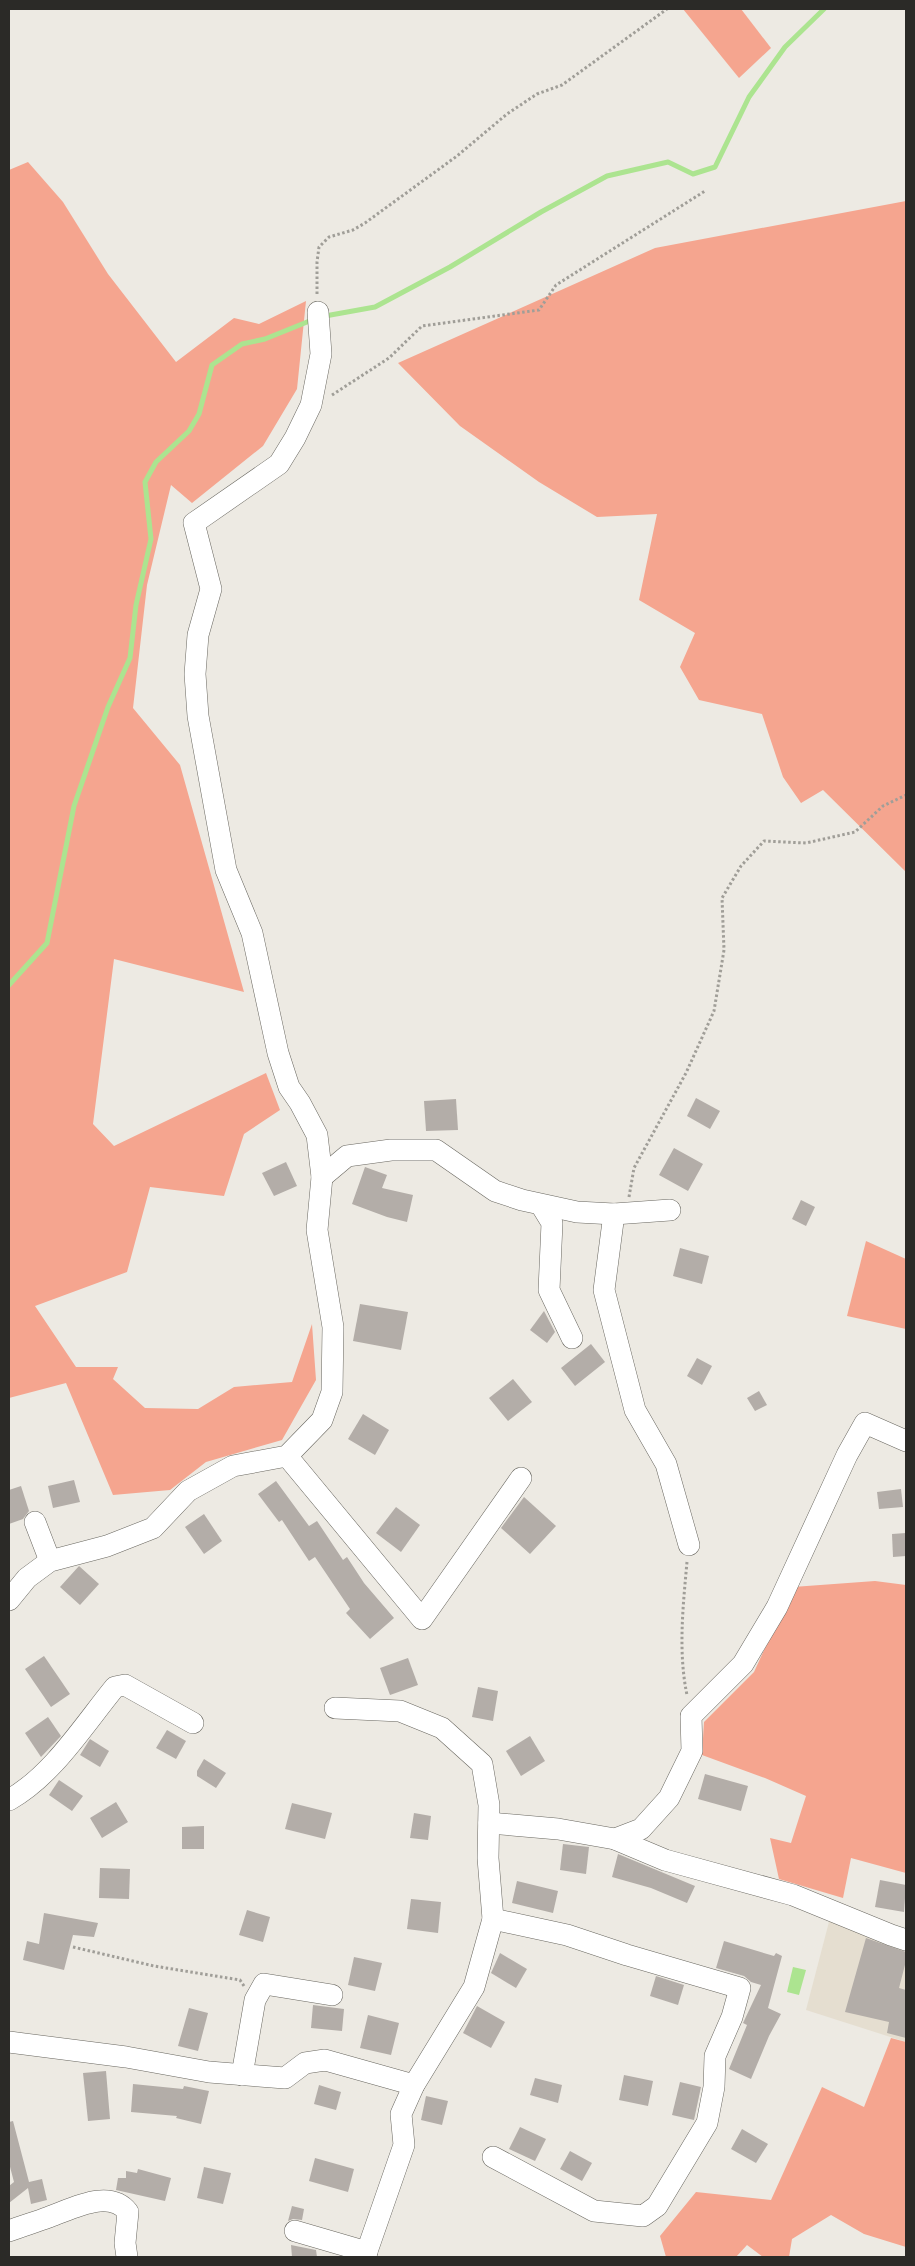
<svg xmlns="http://www.w3.org/2000/svg" width="915" height="2266" viewBox="0 0 915 2266" font-family="Jost,sans-serif">
<style>
.built{fill:#e5ded0}
.green{fill:#f5a58f}
.water{fill:#ace490}
.lines{fill:none;stroke-linecap:round;stroke-linejoin:round}
.stream{stroke:#ace490;stroke-width:5}
.building{fill:#b3ada8}
.minor-casing{stroke:#696760;stroke-width:22}
.path{stroke:#a09e98;stroke-width:3;stroke-dasharray:2.5 2.5;stroke-linecap:butt}
.minor{stroke:#fff;stroke-width:21}
</style>
<rect width="100%" height="100%" fill="#edeae3"/>
<polygon class="built" points="830,1918 906,1934 906,2042 806,2010"/>
<g class="green">
<polygon points="683,9 741,9 771,48 739,78"/>
<polygon points="28,162 63,202 108,274 176,362 234,318 259,324 306,301 297,389 263,446 192,503 171,485 147,585 133,708 180,765 244,992 114,959 93,1124 114,1146 266,1073 280,1110 244,1134 224,1196 150,1187 127,1272 35,1306 76,1367 118,1367 113,1379 145,1408 198,1409 234,1387 292,1382 312,1324 316,1380 282,1440 206,1462 170,1490 113,1495 66,1383 9,1398 9,170"/>
<polygon points="906,201 906,872 823,790 801,803 783,777 762,714 699,700 680,667 695,633 639,600 657,514 597,517 539,482 460,426 398,363 655,248"/>
<polygon points="866,1241 906,1259 906,1329 847,1316"/>
<polygon points="875,1581 906,1585 906,1873 851,1858 843,1898 779,1879 770,1838 791,1843 806,1796 765,1778 702,1755 704,1722 754,1672 793,1587"/>
<polygon points="891,2038 906,2042 906,2247 864,2234 831,2215 792,2239 789,2257 763,2257 747,2245 736,2257 666,2257 660,2236 696,2192 771,2200 822,2087 864,2107"/>
</g>
<polygon class="water" points="793,1967 806,1970 799,1995 787,1992"/>
<g class="lines">
<g class="stream">
<polyline points="325,316 375,307 450,267 541,212 607,176 668,162 693,174 715,167 749,97 785,47 824,9"/>
<polyline points="9,985 47,943 74,806 108,707 130,658 136,605 151,539 145,482 156,462 189,431 199,414 212,365 242,344 265,339 312,320"/>
</g>
</g>
<g class="building">
<polygon points="696,1098 720,1111 710,1129 687,1116"/>
<polygon points="456,1099 458,1130 426,1131 424,1101"/>
<polygon points="674,1148 703,1164 688,1191 659,1175"/>
<polygon points="286,1162 297,1186 274,1196 262,1173"/>
<polygon points="365,1167 387,1175 382,1188 413,1195 407,1222 387,1217 352,1204"/>
<polygon points="801,1200 815,1207 806,1226 792,1219"/>
<polygon points="680,1248 709,1256 702,1284 673,1276"/>
<polygon points="360,1304 408,1312 401,1350 353,1341"/>
<polygon points="544,1311 555,1332 547,1343 530,1330"/>
<polygon points="591,1344 605,1362 575,1386 561,1368"/>
<polygon points="697,1358 712,1366 702,1385 687,1376"/>
<polygon points="513,1379 532,1402 508,1421 489,1398"/>
<polygon points="759,1391 767,1405 755,1411 747,1398"/>
<polygon points="363,1414 389,1430 375,1455 348,1439"/>
<polygon points="74,1480 80,1502 53,1508 48,1486"/>
<polygon points="276,1481 309,1526 317,1521 343,1560 347,1557 364,1583 394,1618 370,1639 346,1613 350,1609 315,1557 309,1561 282,1520 279,1522 258,1494"/>
<polygon points="21,1486 29,1511 23,1519 9,1524 9,1490"/>
<polygon points="901,1489 903,1507 879,1509 877,1492"/>
<polygon points="524,1497 556,1526 530,1554 501,1528"/>
<polygon points="396,1507 420,1525 401,1552 376,1533"/>
<polygon points="204,1514 222,1541 204,1554 185,1527"/>
<polygon points="906,1533 906,1556 893,1557 892,1534"/>
<polygon points="79,1566 99,1584 80,1605 60,1587"/>
<polygon points="44,1656 70,1694 51,1707 25,1669"/>
<polygon points="408,1658 418,1685 390,1695 380,1668"/>
<polygon points="478,1687 498,1691 493,1721 472,1717"/>
<polygon points="48,1717 61,1736 41,1757 25,1733"/>
<polygon points="167,1730 186,1741 176,1759 156,1748"/>
<polygon points="530,1736 545,1761 521,1776 506,1751"/>
<polygon points="90,1739 109,1751 100,1767 80,1755"/>
<polygon points="204,1759 226,1773 216,1788 197,1776 197,1771"/>
<polygon points="705,1774 748,1786 741,1811 698,1799"/>
<polygon points="59,1780 83,1796 72,1811 49,1795"/>
<polygon points="116,1802 128,1822 102,1838 90,1818"/>
<polygon points="292,1803 332,1813 325,1839 285,1829"/>
<polygon points="414,1813 431,1816 428,1840 410,1838"/>
<polygon points="204,1826 204,1849 182,1849 182,1827"/>
<polygon points="563,1844 589,1847 586,1874 560,1870"/>
<polygon points="618,1854 695,1886 687,1903 651,1888 612,1877"/>
<polygon points="100,1868 130,1869 129,1899 99,1898"/>
<polygon points="880,1880 906,1885 904,1912 875,1907"/>
<polygon points="517,1881 558,1891 553,1913 512,1903"/>
<polygon points="411,1899 441,1902 438,1933 407,1929"/>
<polygon points="247,1910 270,1917 263,1942 239,1935"/>
<polygon points="44,1913 98,1923 94,1937 73,1935 64,1970 23,1960 27,1941 39,1944"/>
<polygon points="866,1938 906,1952 906,1961 899,1988 906,1990 906,2038 887,2033 889,2022 845,2012"/>
<polygon points="724,1941 774,1956 776,1953 782,1956 768,2008 781,2014 769,2036 751,2079 729,2069 747,2025 743,2023 761,1985 751,1982 744,1976 716,1968"/>
<polygon points="500,1953 527,1969 516,1988 491,1973"/>
<polygon points="354,1957 382,1963 375,1991 348,1985"/>
<polygon points="656,1976 684,1985 678,2005 650,1996"/>
<polygon points="313,2005 344,2009 342,2031 311,2028"/>
<polygon points="477,2006 505,2022 491,2048 463,2033"/>
<polygon points="189,2008 208,2013 198,2051 178,2046"/>
<polygon points="368,2015 399,2023 391,2055 360,2048"/>
<polygon points="106,2071 110,2119 88,2121 83,2073"/>
<polygon points="624,2075 653,2081 648,2106 619,2100"/>
<polygon points="535,2078 562,2085 558,2103 530,2095"/>
<polygon points="680,2082 701,2087 694,2120 672,2115"/>
<polygon points="133,2084 183,2089 184,2086 209,2091 201,2124 176,2118 177,2116 131,2112"/>
<polygon points="319,2085 341,2092 336,2110 314,2104"/>
<polygon points="426,2096 448,2101 442,2125 421,2120"/>
<polygon points="13,2121 29,2182 42,2179 47,2200 31,2204 28,2188 9,2203 9,2186 14,2182 9,2163 9,2122"/>
<polygon points="520,2127 546,2139 535,2161 509,2149"/>
<polygon points="742,2129 768,2144 756,2163 731,2149"/>
<polygon points="570,2151 592,2163 582,2181 560,2169"/>
<polygon points="315,2158 354,2169 348,2192 309,2181"/>
<polygon points="204,2167 231,2173 223,2204 197,2198"/>
<polygon points="138,2169 171,2178 165,2201 116,2190 118,2178 126,2178 126,2171 137,2173"/>
<polygon points="292,2206 304,2209 302,2220 293,2219 288,2221"/>
<polygon points="291,2245 316,2250 317,2257 292,2257"/>
</g>
<g class="lines">
<g class="minor-casing">
<g id="minor">
<polyline points="322,1177 347,1156 391,1150 436,1150 495,1191 522,1200 577,1212 614,1214 670,1210"/>
<polyline points="541,1205 552,1223 549,1290 572,1338"/>
<polyline points="614,1214 604,1290 635,1410 666,1464 689,1545"/>
<polyline points="287,1456 422,1619 521,1478"/>
<polyline points="35,1522 50,1561"/>
<polyline points="9,1600 27,1578 50,1561 107,1546 153,1528 188,1491 233,1466 287,1456 322,1420 332,1392 333,1327 317,1230 322,1177 317,1135 300,1103 289,1087 278,1053 252,933 226,870 198,716 195,674 198,635 211,589 194,523 279,464 295,438 311,405 321,354 318,312"/>
<polyline points="335,1708 400,1711 442,1728 482,1764 489,1805 488,1858 493,1919 474,1987 414,2085 401,2114 404,2145 365,2257"/>
<path d="M9,1800C53,1775 83,1726 115,1687L125,1685L193,1723"/>
<polyline points="489,1823 558,1829 615,1839 665,1860 793,1895 891,1935 906,1940"/>
<polyline points="615,1839 641,1829 669,1798 692,1751 691,1716 743,1664 777,1607 847,1455 865,1423 906,1441"/>
<polyline points="493,1919 567,1935 627,1955 740,1988 732,2017 715,2056 714,2087 707,2123 657,2206 643,2216 594,2211 493,2157"/>
<polyline points="9,2042 126,2057 209,2072 259,2076 285,2078 305,2063 325,2060 414,2085"/>
<polyline points="242,2075 255,2000 264,1984 332,1995"/>
<path d="M9,2231C22,2226 36,2222 49,2217C72,2209 109,2188 128,2212L125,2243L127,2257"/>
<polyline points="295,2231 367,2252"/>
</g>
</g>
<g class="path">
<polyline points="317,294 317,262 319,247 329,237 353,230 365,223 457,156 507,114 537,94 562,85 667,9"/>
<polyline points="332,395 389,358 422,326 539,310 556,285 705,191"/>
<polyline points="629,1197 634,1168 686,1073 714,1011 724,950 722,898 741,866 764,841 806,843 855,832 883,806 906,795"/>
<path d="M687,1562C683,1606 678,1652 687,1695"/>
<polyline points="73,1947 154,1966 240,1980 244,1986"/>
</g>
<use href="#minor" class="minor"/>
</g>
<rect width="915" height="2266" fill="none" stroke="#2b2a27" stroke-width="20"/>
</svg>
